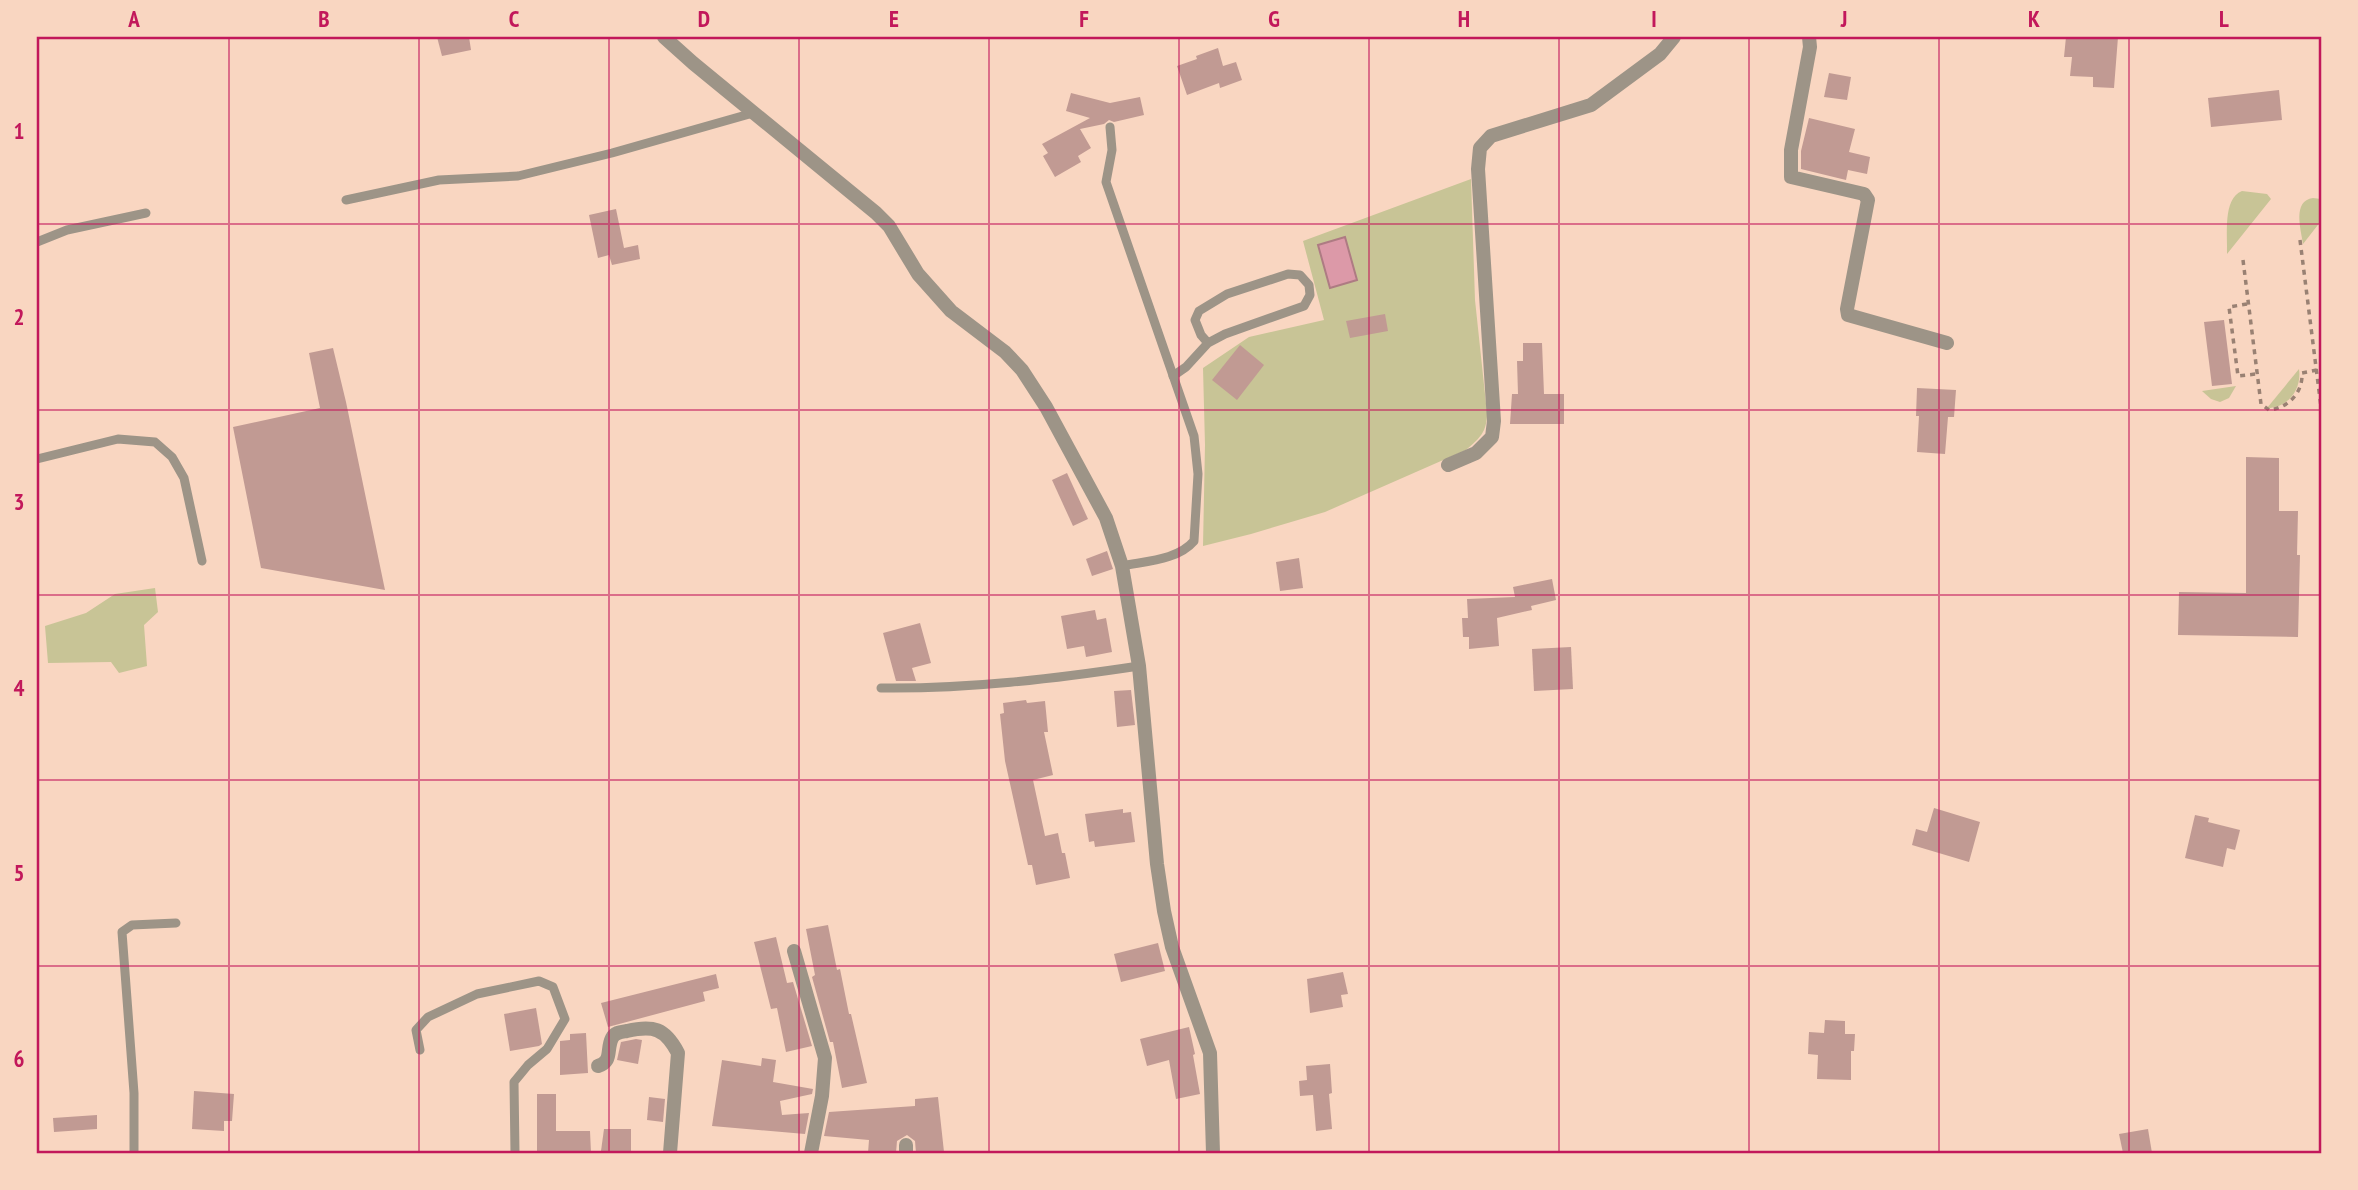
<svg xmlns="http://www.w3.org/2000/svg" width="2358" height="1190" viewBox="0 0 2358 1190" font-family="'PT Sans Narrow',sans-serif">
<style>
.green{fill:#c8c496}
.water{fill:#dc99a8;stroke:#ae7b83;stroke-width:2}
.building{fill:#c19a93}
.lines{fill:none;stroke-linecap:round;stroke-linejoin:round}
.path{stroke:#998173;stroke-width:3.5;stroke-dasharray:5 5;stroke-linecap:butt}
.service{stroke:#9d9487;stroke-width:9}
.minor{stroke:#9d9487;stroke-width:14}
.grid{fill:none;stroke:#c2185b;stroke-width:2;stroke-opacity:0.55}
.neatline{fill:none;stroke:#c2185b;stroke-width:2.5}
.grid-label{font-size:23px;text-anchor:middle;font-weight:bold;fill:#c2185b}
</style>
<rect width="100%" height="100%" fill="#f9d6c1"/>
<g class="green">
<path d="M1471,179L1475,300L1487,413C1487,432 1480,438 1466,450L1325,512L1251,534L1203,546L1205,445L1203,368L1249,337L1324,320L1303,241Z"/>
<path d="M2242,191L2267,194L2271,199L2227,254C2228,236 2222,199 2242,191Z"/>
<path d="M2313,198L2321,199V221L2303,244C2301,229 2292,201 2313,198Z"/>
<path d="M2299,369C2302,389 2288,408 2267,408Z"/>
<polygon points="2236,386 2229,398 2220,402 2211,399 2202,391"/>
<polygon points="155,588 158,612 144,625 147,666 119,673 111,662 48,663 45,626 86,613 115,594"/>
</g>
<polygon class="water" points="1345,237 1357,280 1330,288 1318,245"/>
<g class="building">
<polygon points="437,37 469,37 471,50 442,56"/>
<polygon points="2066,37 2118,37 2114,88 2093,87 2093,77 2070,76 2072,57 2064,57"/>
<polygon points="1218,48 1223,66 1236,62 1242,80 1220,88 1219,83 1187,95 1177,66 1197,59 1196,56"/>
<polygon points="1829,73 1851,77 1847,100 1824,97"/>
<polygon points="2279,90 2282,120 2211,127 2208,98"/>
<polygon points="1071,93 1110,103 1140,97 1144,115 1114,122 1109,120 1104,124 1080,129 1091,148 1078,156 1081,162 1055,177 1043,156 1048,153 1042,144 1090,118 1066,111"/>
<polygon points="1809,118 1855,129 1849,152 1870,157 1867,174 1848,170 1846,180 1801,169 1801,151"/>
<polygon points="616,209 624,248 638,245 640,259 612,265 609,255 598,258 589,215"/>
<polygon points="1385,314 1388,331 1350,338 1346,321"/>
<polygon points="2224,320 2232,384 2212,386 2204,322"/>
<polygon points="1523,343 1542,343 1544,394 1564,394 1564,424 1510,424 1512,394 1518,394 1517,361 1523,361"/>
<polygon points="1240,345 1264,365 1237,400 1212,380"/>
<polygon points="333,348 346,402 385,590 261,568 233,427 320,408 309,353"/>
<polygon points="1917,388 1956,390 1954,417 1948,417 1945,454 1917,452 1919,416 1916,416"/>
<polygon points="2246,457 2279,458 2279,511 2298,511 2297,555 2300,555 2298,637 2178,635 2179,592 2246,593"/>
<polygon points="1067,473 1088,519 1073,526 1052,480"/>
<polygon points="1107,551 1113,569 1092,576 1086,559"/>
<polygon points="1299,558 1303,588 1280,591 1276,562"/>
<polygon points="1552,579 1556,600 1531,606 1532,610 1497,618 1499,646 1469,649 1469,637 1463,637 1462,618 1468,618 1467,599 1515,597 1513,587"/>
<polygon points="1095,610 1097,620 1106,618 1112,652 1086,657 1084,646 1067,649 1061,616"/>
<polygon points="920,623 931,663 912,668 916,681 896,681 883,633"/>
<polygon points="1571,647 1573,689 1534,691 1532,649"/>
<polygon points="1131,690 1135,725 1117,727 1114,691"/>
<polygon points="1026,700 1027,703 1045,701 1048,732 1044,732 1053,775 1033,780 1045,836 1058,833 1062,853 1065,853 1070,878 1036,885 1032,865 1028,865 1005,761 1000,714 1004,713 1003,703"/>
<polygon points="1934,808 1980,822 1969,862 1912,845 1916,829 1927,832"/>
<polygon points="1123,809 1123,813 1131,812 1135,842 1095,847 1094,841 1089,842 1085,814"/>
<polygon points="2195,815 2209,818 2208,822 2240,830 2235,850 2227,848 2223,867 2185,858"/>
<polygon points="828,925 837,970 840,969 849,1014 851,1014 867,1083 842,1088 833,1042 830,1042 812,977 815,975 806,929"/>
<polygon points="776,937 787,983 793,982 812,1046 786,1052 777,1008 771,1009 754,942"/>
<polygon points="1158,943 1165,971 1121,982 1114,954"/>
<polygon points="1343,972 1348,994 1341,995 1343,1007 1310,1013 1307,979"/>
<polygon points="716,974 719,988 703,992 705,1001 608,1027 601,1003"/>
<polygon points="536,1008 542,1044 539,1046 510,1051 504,1014"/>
<polygon points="1825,1020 1845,1021 1845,1034 1855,1034 1854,1051 1851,1051 1851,1080 1817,1079 1818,1055 1808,1054 1809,1032 1824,1033"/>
<polygon points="1189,1027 1195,1054 1193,1055 1200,1094 1176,1099 1169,1060 1147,1066 1140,1039"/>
<polygon points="586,1033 588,1073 560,1075 560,1041 570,1040 570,1034"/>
<polygon points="636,1039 642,1040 638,1064 617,1060 621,1042"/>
<polygon points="762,1058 776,1060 773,1082 813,1089 812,1094 780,1101 782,1115 809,1113 805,1134 712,1126 722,1060 761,1066"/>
<polygon points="1330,1064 1332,1093 1329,1094 1332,1129 1316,1131 1313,1095 1300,1096 1299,1081 1307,1080 1306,1066"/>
<polygon points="194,1091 234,1094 232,1121 224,1121 224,1131 192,1129"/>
<polygon points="537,1094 556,1094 556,1131 590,1131 591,1153 537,1153"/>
<polygon points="649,1097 665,1099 663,1122 647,1120"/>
<polygon points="938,1097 944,1152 916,1153 915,1141 907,1135 897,1141 896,1153 868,1153 869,1140 824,1136 829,1112 915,1106 915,1099"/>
<polygon points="97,1115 97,1129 54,1132 53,1118"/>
<polygon points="604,1129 631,1129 631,1152 601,1151"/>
<polygon points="2148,1129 2152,1153 2123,1153 2119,1134"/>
</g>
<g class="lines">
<g class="path">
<polyline points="2300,240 2321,407"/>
<path d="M2243,260L2261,404L2269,410C2288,408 2303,393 2302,373L2317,370"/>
<polyline points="2247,304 2229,307 2238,376 2256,374"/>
</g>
<g class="service">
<path d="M1110,127L1112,150L1106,182L1194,436L1198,474L1194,541C1178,560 1146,561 1122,566"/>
<polyline points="346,200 439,180 518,176 612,153 753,113"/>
<polyline points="37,242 67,230 146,213"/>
<polyline points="1173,376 1186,367 1208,343 1225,334 1304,306 1310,295 1309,285 1300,275 1288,274 1227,294 1199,311 1195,320 1201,335 1208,343"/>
<polyline points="37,459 118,439 155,442 172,457 184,478 202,561"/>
<path d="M881,688C968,689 1053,679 1139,666"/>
<polyline points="420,1050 416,1030 428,1017 477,994 539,981 553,987 565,1019 547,1049 528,1065 514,1082 515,1153"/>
<polyline points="134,1153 134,1093 122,932 132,925 176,923"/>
</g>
<g class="minor">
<polyline points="664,37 693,63 876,213 889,226 918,274 951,311 1005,352 1022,370 1046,407 1106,518 1122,566 1139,666 1157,864 1164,911 1172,947 1210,1053 1213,1153"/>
<polyline points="1809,37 1810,47 1791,150 1791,177 1864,194 1868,200 1847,309 1848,315 1947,343"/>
<polyline points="1448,465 1476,453 1492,437 1494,421 1478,169 1480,148 1491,136 1591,105 1660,54 1674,37"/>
<polyline points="794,951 825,1058 822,1096 811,1153"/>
<path d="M598,1066C613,1061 606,1050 612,1038C615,1032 621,1032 627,1031C653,1025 665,1028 678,1053L670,1153"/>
<polyline points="906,1153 906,1145"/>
</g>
</g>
<path class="grid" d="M229,37V1153M419,37V1153M609,37V1153M799,37V1153M989,37V1153M1179,37V1153M1369,37V1153M1559,37V1153M1749,37V1153M1939,37V1153M2129,37V1153M37,224H2321M37,410H2321M37,595H2321M37,780H2321M37,966H2321"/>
<rect width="2358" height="1190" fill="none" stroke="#f9d6c1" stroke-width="77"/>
<rect x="38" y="38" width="2282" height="1114" class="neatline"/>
<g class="grid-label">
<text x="134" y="27">A</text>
<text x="324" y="27">B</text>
<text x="514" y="27">C</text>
<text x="704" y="27">D</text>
<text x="894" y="27">E</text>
<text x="1084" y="27">F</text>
<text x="1274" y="27">G</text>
<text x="1464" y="27">H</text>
<text x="1654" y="27">I</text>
<text x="1844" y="27">J</text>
<text x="2034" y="27">K</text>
<text x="2224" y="27">L</text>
<text x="19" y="139">1</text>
<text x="19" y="325">2</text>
<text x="19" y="510">3</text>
<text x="19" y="696">4</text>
<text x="19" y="881">5</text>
<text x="19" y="1067">6</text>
</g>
</svg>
